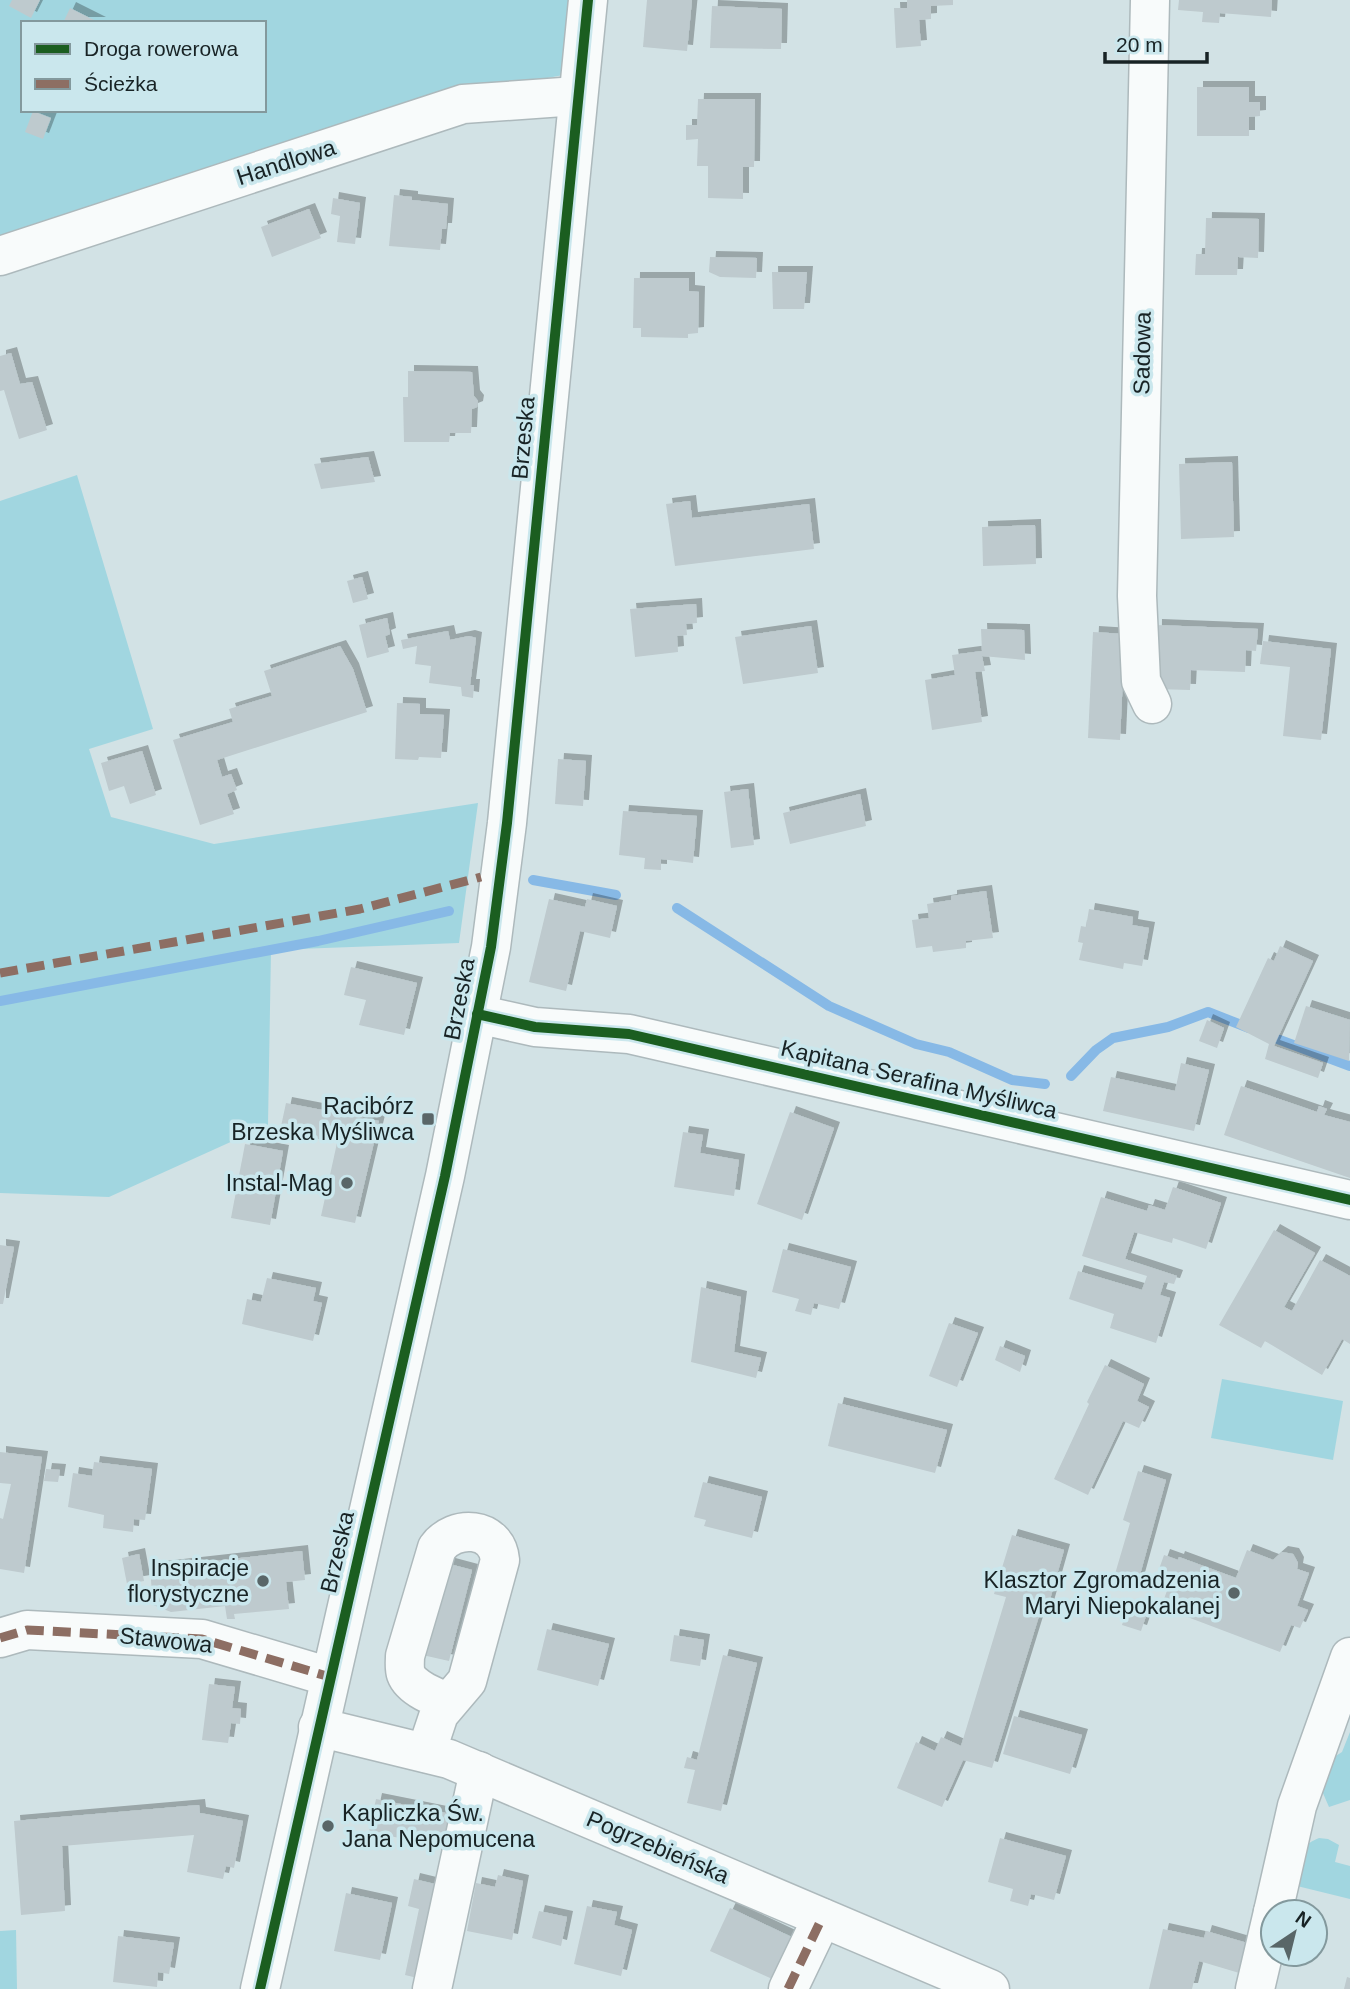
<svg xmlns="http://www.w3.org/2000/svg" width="1350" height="1989" viewBox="0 0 1350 1989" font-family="Helvetica,sans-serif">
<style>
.green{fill:#a1d6e0;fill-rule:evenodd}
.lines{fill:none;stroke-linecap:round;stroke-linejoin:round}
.stream{stroke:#87b9e6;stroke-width:10}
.building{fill:#becace;filter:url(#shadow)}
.minor-casing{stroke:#adb9bc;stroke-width:41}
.minor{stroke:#f8fbfb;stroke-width:38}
.quiet{stroke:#8d6e63;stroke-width:9;stroke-dasharray:18 9;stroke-linecap:butt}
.cycleway-casing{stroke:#cae7ed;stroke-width:15}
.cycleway{stroke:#1b5e20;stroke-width:10}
.poi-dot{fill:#596668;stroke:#cae7ed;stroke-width:2.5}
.labels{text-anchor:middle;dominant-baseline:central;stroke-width:7;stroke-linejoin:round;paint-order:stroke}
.street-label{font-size:23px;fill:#182325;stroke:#cae7ed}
.poi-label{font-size:23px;fill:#182325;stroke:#cae7ed;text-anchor:end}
</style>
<defs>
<filter id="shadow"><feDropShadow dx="6" dy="-6" stdDeviation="0" flood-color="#0004"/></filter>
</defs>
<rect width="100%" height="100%" fill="#d2e2e5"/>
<g class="green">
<path d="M0,0H573L568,74L476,92L391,113L0,236ZM23,23H264V110H23Z"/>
<polygon points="77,475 153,729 89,749 111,817 214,844 478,803 459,943 271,950 268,1125 109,1197 0,1193 0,501"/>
<polygon points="1222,1379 1343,1401 1333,1460 1211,1438"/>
<polygon points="1350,1732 1350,1800 1329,1807 1319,1784 1325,1763 1342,1752"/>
<path d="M1319,1838L1328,1839L1339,1845L1335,1862L1350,1866V1899L1293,1885C1297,1865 1297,1846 1319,1838Z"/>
<polygon points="16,1930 17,1989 0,1989 0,1931"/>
</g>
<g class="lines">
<g class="stream">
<polyline points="533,880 616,895"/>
<polyline points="677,908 829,1006 916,1044 949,1052 1012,1080 1045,1084"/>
<polyline points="0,1001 318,941 449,911"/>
<polyline points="1264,1034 1350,1066"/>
<polyline points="1071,1076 1096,1050 1113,1038 1168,1027 1208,1012 1249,1028"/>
</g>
</g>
<g class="building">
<polygon points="12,0 40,0 31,18 9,6"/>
<polygon points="647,0 692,0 687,51 643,47"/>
<polygon points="907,0 953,0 953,5 931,6 931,19 919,20 921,46 896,48 894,8 907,8"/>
<polygon points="1179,0 1272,0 1271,17 1220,13 1219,23 1202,22 1203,12 1178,10"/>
<polygon points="712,6 782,9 781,49 710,48"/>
<polygon points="70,8 100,23 63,23"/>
<polygon points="1197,87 1249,87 1249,102 1260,102 1260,116 1249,117 1249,136 1197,136"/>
<polygon points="698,99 755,99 754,167 743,167 743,199 708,198 708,166 697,166 698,139 686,140 686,125 697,125"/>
<polygon points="33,111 51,118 43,139 25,132"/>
<polygon points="394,195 412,197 412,200 448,204 446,229 442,229 440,250 389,246"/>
<polygon points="333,198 360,203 355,244 337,242 340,216 331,214"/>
<polygon points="309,209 321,238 272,257 261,227"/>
<polygon points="1206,218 1259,219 1258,258 1238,257 1237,275 1195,275 1196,254 1205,254"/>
<polygon points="710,257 757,258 756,278 720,277 709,272"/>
<polygon points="772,272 807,272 804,309 773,309"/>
<polygon points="634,278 689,278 689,291 699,292 698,333 688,334 688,338 641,337 641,328 633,328"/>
<polygon points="11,353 20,384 32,382 47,430 19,439 4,390 0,391 0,356"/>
<polygon points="408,371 472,372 474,396 478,401 477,407 472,409 471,433 450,433 449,442 404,442 403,397 408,397"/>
<polygon points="368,457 375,482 321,489 314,464"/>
<polygon points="1232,462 1234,537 1181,539 1179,464"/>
<polygon points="690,501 692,518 809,504 814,549 675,566 666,504"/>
<polygon points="1035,525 1036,564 983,566 982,527"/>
<polygon points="362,577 368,599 353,603 347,581"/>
<polygon points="696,604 697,623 686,624 687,635 677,636 678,652 635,657 630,609"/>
<polygon points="387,618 390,634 385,636 389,652 367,658 359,625"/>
<polygon points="1156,625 1258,629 1256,651 1246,650 1245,672 1191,670 1190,690 1155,689"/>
<polygon points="811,626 818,673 743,684 735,637"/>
<polygon points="981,629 1024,630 1025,660 982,656 985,671 975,672 982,722 932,730 925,680 955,675 952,655 982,651"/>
<polygon points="448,631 450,640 469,636 476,638 470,685 474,685 473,698 462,696 461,687 429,683 431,666 415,664 417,646 403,649 401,640"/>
<polygon points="1093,632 1125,634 1120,740 1088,738"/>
<polygon points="1263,641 1331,649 1321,740 1283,736 1290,667 1260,664"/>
<polygon points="340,646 353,669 367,712 217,760 222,777 231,774 237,790 227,794 234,814 200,825 173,740 233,722 229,709 272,696 264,671"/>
<polygon points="397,703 420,704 420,714 444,715 441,758 419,757 418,760 395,759"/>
<polygon points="142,751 156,795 130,804 124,786 109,791 101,763"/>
<polygon points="558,759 586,761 583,806 555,804"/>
<polygon points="748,789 754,845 731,848 724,792"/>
<polygon points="860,794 866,826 790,844 783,813"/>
<polygon points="623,811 697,816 693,863 661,859 661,870 644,869 645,858 619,855"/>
<polygon points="986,891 993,938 966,941 966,948 933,952 932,946 916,948 912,920 929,918 927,904 951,900 951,896"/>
<polygon points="549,899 585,907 587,899 617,906 610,938 580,931 566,991 529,982"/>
<polygon points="1089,909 1133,917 1132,925 1149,928 1142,966 1124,963 1123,969 1079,960 1083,943 1078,942 1081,926 1086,927"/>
<polygon points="1280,946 1313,961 1274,1046 1323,1063 1318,1078 1265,1059 1269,1044 1236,1027 1268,958 1274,961"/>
<polygon points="351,967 417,983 404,1035 359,1025 366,1000 344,995"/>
<polygon points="1306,1006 1350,1020 1349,1061 1294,1043"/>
<polygon points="1207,1020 1224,1028 1217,1048 1199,1041"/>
<polygon points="1181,1063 1209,1070 1194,1131 1103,1111 1111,1077 1175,1091"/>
<polygon points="1241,1086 1317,1112 1319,1106 1327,1109 1324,1115 1350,1122 1350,1178 1224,1135"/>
<polygon points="286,1103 379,1121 355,1223 321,1216 337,1143 280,1131"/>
<polygon points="790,1112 834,1128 802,1220 757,1204"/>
<polygon points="683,1132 703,1135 700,1153 739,1160 734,1196 674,1187"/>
<polygon points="245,1144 283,1151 270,1225 231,1218"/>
<polygon points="1173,1187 1221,1203 1206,1249 1173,1238 1172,1243 1134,1232 1125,1259 1177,1276 1174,1284 1164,1282 1160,1295 1170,1298 1156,1343 1110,1328 1114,1314 1069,1299 1078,1271 1142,1290 1147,1276 1082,1256 1101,1197 1147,1211 1149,1205 1165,1210"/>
<polygon points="1274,1230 1315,1253 1284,1307 1292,1311 1320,1260 1350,1276 1350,1344 1342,1339 1322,1375 1265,1341 1261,1348 1219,1325"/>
<polygon points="0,1245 14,1247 3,1304 0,1304"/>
<polygon points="783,1249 851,1267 839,1309 814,1303 811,1315 795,1311 799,1299 772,1292"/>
<polygon points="267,1278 316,1288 313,1301 322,1303 313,1341 242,1324 247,1299 261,1302"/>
<polygon points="701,1287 741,1297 734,1352 761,1358 756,1378 691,1362"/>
<polygon points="949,1323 978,1333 957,1387 929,1376"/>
<polygon points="1000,1346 1025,1356 1020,1372 995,1360"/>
<polygon points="1105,1365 1144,1384 1137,1401 1149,1407 1139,1428 1123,1421 1088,1495 1054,1479 1089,1404 1087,1402"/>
<polygon points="838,1403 947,1430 935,1473 828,1446"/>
<polygon points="0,1452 42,1457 24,1573 0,1569 0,1518 3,1519 11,1484 0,1483"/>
<polygon points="94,1462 152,1469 145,1520 134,1519 133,1532 103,1528 104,1515 68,1507 73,1473 92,1476"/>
<polygon points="46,1469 60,1470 58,1482 44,1481"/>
<polygon points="1138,1471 1166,1480 1138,1582 1115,1574 1130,1523 1123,1520"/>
<polygon points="703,1482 762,1497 752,1538 704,1526 706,1520 694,1517"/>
<polygon points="1012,1535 1064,1550 1045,1617 1039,1616 992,1768 963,1760 942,1807 897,1788 916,1742 935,1751 941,1737 961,1746 1006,1597 994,1594"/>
<polygon points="1247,1550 1273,1560 1282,1552 1293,1554 1298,1563 1297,1569 1309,1573 1297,1606 1308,1610 1300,1628 1291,1625 1280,1652 1161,1607 1171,1580 1157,1575 1164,1555 1178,1560 1179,1557 1236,1578"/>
<polygon points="302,1551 305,1580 286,1582 289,1609 234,1614 235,1619 227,1619 225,1606 171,1612 153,1605 150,1568"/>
<polygon points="139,1554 144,1581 127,1584 122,1558"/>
<polygon points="442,1562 472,1570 449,1661 418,1654"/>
<polygon points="1128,1607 1147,1613 1141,1631 1122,1625"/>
<polygon points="547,1629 609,1644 598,1686 537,1670"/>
<polygon points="674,1635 704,1640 700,1666 670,1661"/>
<polygon points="723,1655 757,1663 721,1811 687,1803 695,1770 684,1768 687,1757 697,1760"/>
<polygon points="209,1684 235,1687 232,1708 241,1709 240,1724 231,1723 228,1743 202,1740"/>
<polygon points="1014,1716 1082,1735 1070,1774 1003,1754"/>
<polygon points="376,1799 451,1814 446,1847 369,1832"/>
<polygon points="199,1805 200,1813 243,1821 234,1868 226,1866 223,1879 187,1872 194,1835 62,1846 65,1911 21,1915 14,1821"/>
<polygon points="1000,1838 1066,1856 1054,1900 1031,1894 1028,1906 1010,1901 1013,1889 988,1882"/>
<polygon points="498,1875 523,1881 512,1940 467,1931 476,1883 495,1887"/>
<polygon points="414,1879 447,1887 426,1980 405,1975 419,1909 408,1906"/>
<polygon points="346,1893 392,1903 380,1960 334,1951"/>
<polygon points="587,1906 617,1912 614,1925 632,1930 621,1976 574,1964"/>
<polygon points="730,1908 798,1940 779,1982 710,1951"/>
<polygon points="539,1911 567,1917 561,1946 532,1938"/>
<polygon points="1163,1929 1204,1938 1206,1931 1254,1945 1246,1975 1199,1961 1192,1989 1149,1989"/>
<polygon points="118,1936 174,1943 169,1974 158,1972 157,1987 113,1982"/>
<polygon points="1347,1977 1350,1978 1350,1989 1344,1989"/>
</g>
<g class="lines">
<g class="minor-casing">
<g id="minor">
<polyline points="1150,0 1137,596 1141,681 1152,704"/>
<polyline points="0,256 463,104 577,96"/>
<polyline points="477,1014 535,1027 629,1034 1350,1200"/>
<polyline points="0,1638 27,1630 202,1639 330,1677"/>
<polyline points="318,1727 449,1759 990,1989"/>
<path d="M426,1753L439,1714L467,1681L500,1560C497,1526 454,1524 437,1548L405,1656C405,1662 404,1668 406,1674C411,1688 436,1698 449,1702"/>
<polyline points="1273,1912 1297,1806 1350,1657"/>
<polyline points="260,1989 445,1176 491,947 507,823 588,0"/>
<polyline points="432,1989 479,1771"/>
<polyline points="788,1989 822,1918"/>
<polyline points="1255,1989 1273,1912"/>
</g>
</g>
<use href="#minor" class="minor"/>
<g class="quiet">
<polyline points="0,973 360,909 481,877"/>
<polyline points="0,1638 27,1630 202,1639 330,1677"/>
<polyline points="788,1989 822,1918"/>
</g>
<g class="cycleway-casing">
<g id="cycleway">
<polyline points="477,1014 535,1027 629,1034 1350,1200"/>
<polyline points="260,1989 445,1176 491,947 507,823 588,0"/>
</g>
</g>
<use href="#cycleway" class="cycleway"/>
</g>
<g class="poi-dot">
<rect x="421" y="1112" width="14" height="14" rx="3.5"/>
<circle cx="347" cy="1183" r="7"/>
<circle cx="263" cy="1581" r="7"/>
<circle cx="1234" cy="1593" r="7"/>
<circle cx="328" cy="1826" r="7"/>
</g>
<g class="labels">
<g class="street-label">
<text transform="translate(286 162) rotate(-18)">Handlowa</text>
<text transform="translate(1142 353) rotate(-89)">Sadowa</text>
<text transform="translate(523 438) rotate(-85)">Brzeska</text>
<text transform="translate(459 999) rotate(-79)">Brzeska</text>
<text transform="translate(919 1079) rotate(13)">Kapitana Serafina Myśliwca</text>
<text transform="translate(337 1552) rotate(-77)">Brzeska</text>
<text transform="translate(166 1640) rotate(6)">Stawowa</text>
<text transform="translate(658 1847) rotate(23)">Pogrzebieńska</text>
</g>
<g class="poi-label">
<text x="414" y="1106">Racibórz<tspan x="414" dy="26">Brzeska Myśliwca</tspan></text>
<text x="333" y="1183">Instal-Mag</text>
<text x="249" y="1568">Inspiracje<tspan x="249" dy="26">florystyczne</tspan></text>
<text x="1220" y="1580">Klasztor Zgromadzenia<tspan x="1220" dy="26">Maryi Niepokalanej</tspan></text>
<text x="342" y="1813" text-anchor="start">Kapliczka Św.<tspan x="342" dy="26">Jana Nepomucena</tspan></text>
</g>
</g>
<rect x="21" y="21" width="245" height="91" fill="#cae7ed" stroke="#83999d" stroke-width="2"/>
<rect x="35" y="44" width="35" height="10" fill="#1b5e20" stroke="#83999d" stroke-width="2"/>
<text x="84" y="56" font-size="21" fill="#182325">Droga rowerowa</text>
<rect x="35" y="79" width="35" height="10" fill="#8d6e63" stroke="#83999d" stroke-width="2"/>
<text x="84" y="91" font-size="21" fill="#182325">Ścieżka</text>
<g transform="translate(1294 1933) rotate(35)"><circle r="33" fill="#cae7ed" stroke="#83999d" stroke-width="2"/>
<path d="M0-5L12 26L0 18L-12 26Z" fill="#596668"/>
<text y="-10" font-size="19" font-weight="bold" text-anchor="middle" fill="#182325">N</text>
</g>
<path d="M1105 52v10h102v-10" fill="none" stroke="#182325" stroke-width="3.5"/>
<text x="1116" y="52" font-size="21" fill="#182325" stroke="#cae7ed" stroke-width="5" paint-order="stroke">20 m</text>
</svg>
